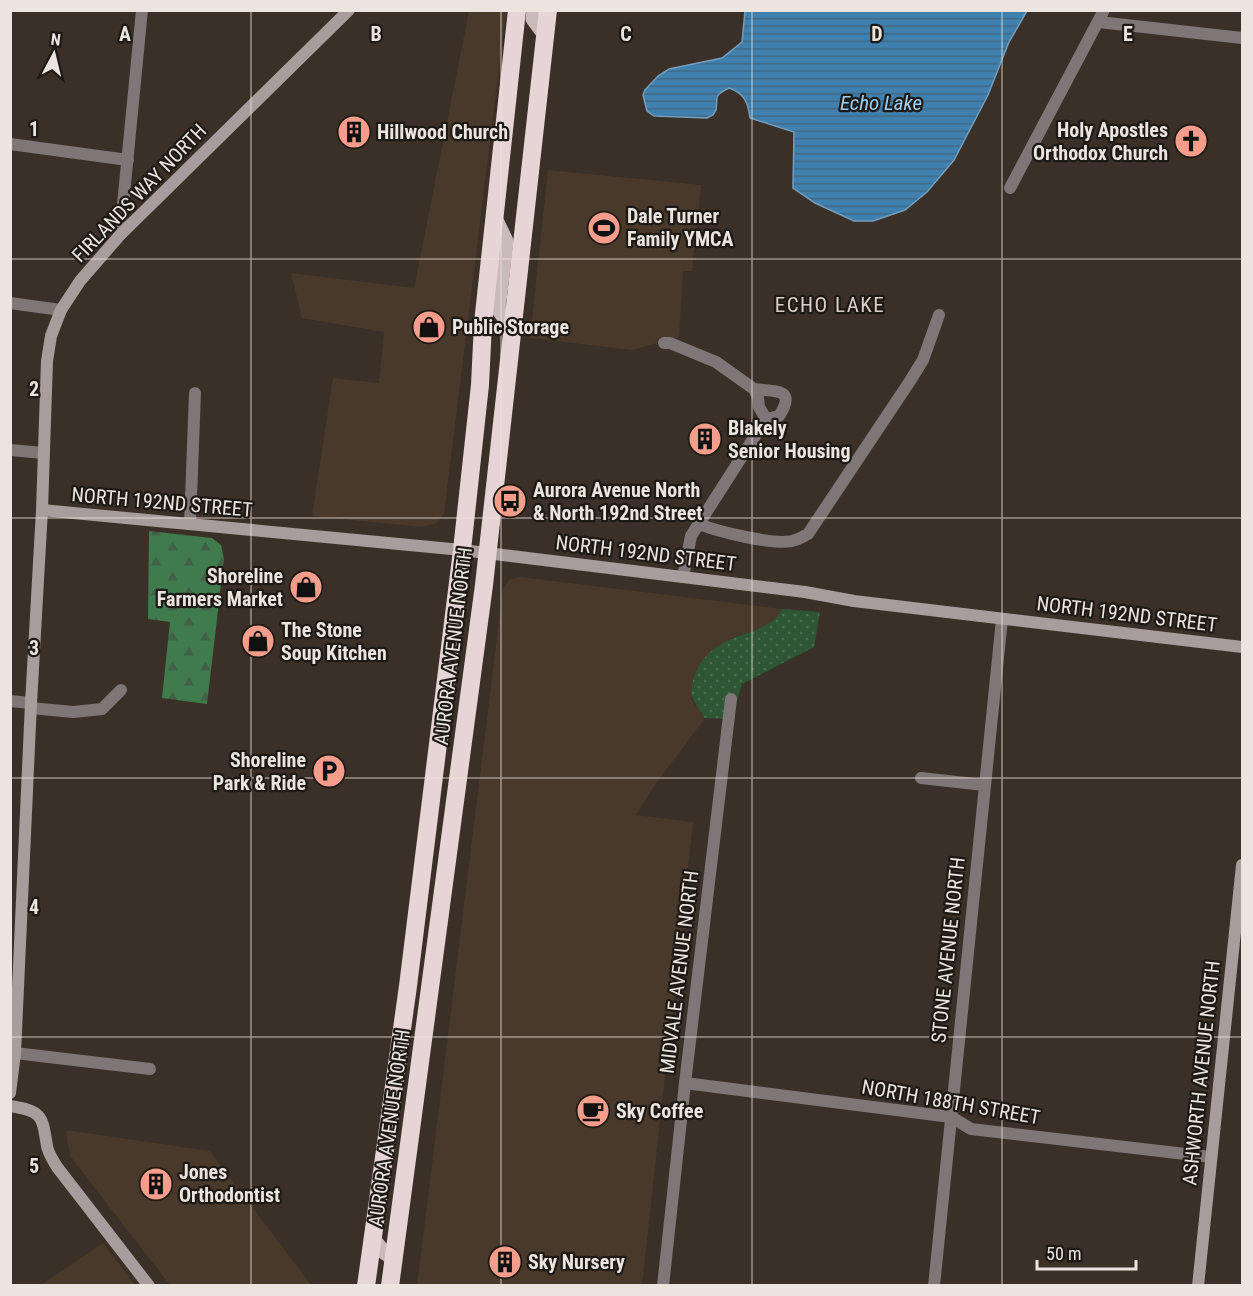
<svg xmlns="http://www.w3.org/2000/svg" width="1253" height="1296" viewBox="0 0 1253 1296" font-family="'Roboto Condensed',sans-serif">
<style>
.built{fill:#48392b}
.grass{fill:url(#grass-dots)}
.forest{fill:url(#forest-firs)}
.water{fill:url(#water-rules);stroke:#739ebd;stroke-width:1.5}
.lines{fill:none;stroke-linecap:round;stroke-linejoin:round}
.street{stroke:#7e7677;stroke-width:12}
.secondary{stroke:#a99c9d;stroke-width:12}
.primary{stroke:#c9babb;stroke-width:15}
.highway{stroke:#e7d4d6;stroke-width:18}
.grid{fill:none;stroke:#ece5df;stroke-width:1.5;stroke-opacity:0.55}
.labels{text-anchor:middle;dominant-baseline:central;stroke-width:4.5;stroke-linejoin:round;paint-order:stroke}
.poi-label{font-size:20px;font-weight:bold;fill:#ece5df;stroke:#1d1915;text-anchor:start}
.street-label{font-size:20px;fill:#ece5df;stroke:#1d1915}
.water-label{font-size:21px;font-style:italic;fill:#9bcef4;stroke:#1d1915}
.neighbourhood-label{font-size:21px;letter-spacing:1.5px;fill:#dccfc4;stroke:#1d1915}
.grid-label{font-size:20px;text-anchor:middle;font-weight:bold;fill:#ece5df;stroke:#1d1915;stroke-width:4.5;stroke-linejoin:round;paint-order:stroke}
</style>
<defs>
<pattern id="grass-dots" width="8" height="8" patternUnits="userSpaceOnUse" patternTransform="scale(1.5)"><rect width="8" height="8" fill="#2d5635"/><path d="M2 2h.1M6 6h.1" fill="none" stroke="#4c6e52" stroke-width="1.8" stroke-linecap="round"/></pattern>
<pattern id="forest-firs" width="22" height="20" patternUnits="userSpaceOnUse" patternTransform="scale(1.5)"><rect width="22" height="20" fill="#3f7b4c"/><path d="M5 1l3.5 6h-7zM16 11l3.5 6h-7z" fill="#436048"/></pattern>
<pattern id="water-rules" width="6" height="5" patternUnits="userSpaceOnUse" patternTransform="scale(1.5)"><rect width="6" height="5" fill="#3f80ae"/><path d="M0 2.5h6" fill="none" stroke="#426883"/></pattern>
</defs>
<rect width="100%" height="100%" fill="#3a3027"/>
<g class="built">
<polygon points="469,11 506,11 444,514 435,524 421,527 312,516 333,378 379,383 384,332 302,318 291,273 414,288"/>
<polygon points="548,170 701,185 692,271 683,271 679,337 632,350 530,338"/>
<polygon points="520,577 782,609 778,617 769,625 730,639 691,699 705,718 654,786 636,815 693,822 642,1285 417,1286 503,589 510,579"/>
<polygon points="66,1130 210,1151 311,1285 170,1285 70,1156"/>
<polygon points="103,1243 135,1285 41,1285"/>
</g>
<path class="grass" d="M782,609L820,612L814,647L742,684L737,701L724,706L723,719L705,718C692,699 687,695 696,672C716,627 767,640 782,609Z"/>
<polygon class="forest" points="149,531 212,538 221,545 224,559 207,704 162,698 170,622 148,619"/>
<path class="water" d="M745,11V10L1027,11L1009,42L988,95L954,160L927,192L905,210L873,221H854L815,203L793,188L794,132L750,118C748,102 744,93 729,88C713,96 718,96 716,110L713,115L707,118L654,116L647,111L643,95L645,90L658,76L669,69L722,58L742,42Z"/>
<g class="lines">
<g class="street">
<polyline points="1099,22 1242,38"/>
<polyline points="10,144 128,160"/>
<polyline points="1010,188 1104,10"/>
<polyline points="120,235 142,10"/>
<polyline points="10,303 61,310"/>
<polyline points="664,343 670,343 716,362 754,389 758,397 759,407 766,419"/>
<polyline points="10,450 44,453"/>
<polyline points="190,524 195,393"/>
<path d="M699,524C716,531 778,547 795,540C799,539 804,536 808,534L910,381L923,360L939,315"/>
<path d="M683,577L691,536L766,419L779,416C798,387 773,392 754,389"/>
<polyline points="10,701 31,703"/>
<polyline points="31,708 73,712 102,709 121,690"/>
<polyline points="921,778 984,785"/>
<polyline points="15,1053 150,1069"/>
<polyline points="685,1083 951,1117 971,1129 1211,1157"/>
<polyline points="663,1286 685,1083 731,699"/>
<polyline points="934,1286 1002,619"/>
</g>
<g class="secondary">
<polyline points="42,510 462,550 805,592 854,601 1242,647"/>
<polyline points="10,1093 15,1053 31,703 42,510 47,361 51,336 61,310 80,281 120,235 349,10"/>
<path d="M10,1106C43,1111 42,1116 47,1146C48,1153 53,1160 57,1167L149,1286"/>
<polyline points="1198,1286 1242,865"/>
</g>
<g class="primary">
<polyline points="534,10 533,19 545,35"/>
<polyline points="495,218 506,241 498,309 513,330"/>
<polyline points="373,1239 384,1252 394,1259"/>
</g>
<g class="highway">
<polyline points="366,1286 408,986 462,550 480,385 483,323 517,10"/>
<polyline points="390,1286 484,585 548,10"/>
</g>
</g>
<path class="grid" d="M251,10V1286M501,10V1286M752,10V1286M1002,10V1286M10,259H1242M10,518H1242M10,778H1242M10,1037H1242"/>
<defs>
<g id="building-disc" transform="scale(1.725)"><circle r="9.5" fill="#f49d8b" stroke="#1d1915"/><path d="M-4-6H4V6H1V3H-1V6H-4ZM-2.5-4.3h1.7v1.8h-1.7ZM.8-4.3h1.7v1.8H.8ZM-2.5-1h1.7V.8h-1.7ZM.8-1h1.7V.8H.8Z" fill="#111"/></g>
<g id="church-disc" transform="scale(1.725)"><circle r="9.5" fill="#f49d8b" stroke="#1d1915"/><path d="M-1.2-6h2.4v3.5h3.3v2.4h-3.3V6h-2.4V-.1h-3.3v-2.4h3.3Z" fill="#111"/></g>
<g id="stadium-disc" transform="scale(1.725)"><circle r="9.5" fill="#f49d8b" stroke="#1d1915"/><path d="M0-5a6.5 5 0 1 0 0 10a6.5 5 0 1 0 0-10ZM-3.5-1.8h7v3.6h-7Z" fill="#111"/></g>
<g id="shop-disc" transform="scale(1.725)"><circle r="9.5" fill="#f49d8b" stroke="#1d1915"/><path d="M-5-2.5h2.3a2.7 3.5 0 0 1 5.4 0H5L5.5 6h-11ZM-1.5-2.5h3a1.5 2.3 0 0 0-3 0Z" fill="#111"/></g>
<g id="bus-disc" transform="scale(1.725)"><circle r="9.5" fill="#f49d8b" stroke="#1d1915"/><path d="M-5-6H5V4H4V6H2V4H-2V6H-4V4H-5ZM-3.5-4V0h7V-4ZM-3.5 1.2v1.5H-2V1.2ZM2 1.2v1.5H3.5V1.2Z" fill="#111"/></g>
<g id="parking-disc" transform="scale(1.725)"><circle r="9.5" fill="#f49d8b" stroke="#1d1915"/><path d="M-3.5-5.5H1a3.5 3.5 0 0 1 0 7H-1V5.5H-3.5ZM-1-3.4V-.6H.8a1.4 1.4 0 0 0 0-2.8Z" fill="#111"/></g>
<g id="cafe-disc" transform="scale(1.725)"><circle r="9.5" fill="#f49d8b" stroke="#1d1915"/><path d="M-5.5-4.5H6V0H3Q3 3.5 0 3.5H-2.5Q-5.5 3.5-5.5 0ZM3-3.2v2h1.7v-2ZM-6 4.5H4V6H-6Z" fill="#111"/></g>
</defs>
<g fill-rule="evenodd">
<use href="#building-disc" x="354" y="132"/>
<use href="#church-disc" x="1191" y="141"/>
<use href="#stadium-disc" x="604" y="228"/>
<use href="#shop-disc" x="429" y="327"/>
<use href="#building-disc" x="705" y="439"/>
<use href="#bus-disc" x="510" y="501"/>
<use href="#shop-disc" x="306" y="587"/>
<use href="#shop-disc" x="258" y="641"/>
<use href="#parking-disc" x="329" y="771"/>
<use href="#cafe-disc" x="593" y="1111"/>
<use href="#building-disc" x="156" y="1184"/>
<use href="#building-disc" x="505" y="1262"/>
</g>
<g class="labels">
<g class="poi-label">
<text x="1168" y="130" text-anchor="end">Holy Apostles<tspan x="1168" dy="23">Orthodox Church</tspan></text>
<text x="377" y="132">Hillwood Church</text>
<text x="627" y="216">Dale Turner<tspan x="627" dy="23">Family YMCA</tspan></text>
<text x="452" y="327">Public Storage</text>
<text x="728" y="428">Blakely<tspan x="728" dy="23">Senior Housing</tspan></text>
<text x="533" y="490">Aurora Avenue North<tspan x="533" dy="23">&amp; North 192nd Street</tspan></text>
<text x="283" y="576" text-anchor="end">Shoreline<tspan x="283" dy="23">Farmers Market</tspan></text>
<text x="281" y="630">The Stone<tspan x="281" dy="23">Soup Kitchen</tspan></text>
<text x="306" y="760" text-anchor="end">Shoreline<tspan x="306" dy="23">Park &amp; Ride</tspan></text>
<text x="616" y="1111">Sky Coffee</text>
<text x="179" y="1172">Jones<tspan x="179" dy="23">Orthodontist</tspan></text>
<text x="528" y="1262">Sky Nursery</text>
</g>
<g class="street-label">
<text transform="translate(139 193) rotate(-46)">FIRLANDS WAY NORTH</text>
<text transform="translate(162 502) rotate(5)">NORTH 192ND STREET</text>
<text transform="translate(646 553) rotate(7)">NORTH 192ND STREET</text>
<text transform="translate(1127 614) rotate(7)">NORTH 192ND STREET</text>
<text transform="translate(453 646) rotate(-83)">AURORA AVENUE NORTH</text>
<text transform="translate(948 950) rotate(-84)">STONE AVENUE NORTH</text>
<text transform="translate(679 972) rotate(-83)">MIDVALE AVENUE NORTH</text>
<text transform="translate(1201 1073) rotate(-84)">ASHWORTH AVENUE NORTH</text>
<text transform="translate(951 1102) rotate(10)">NORTH 188TH STREET</text>
<text transform="translate(389 1128) rotate(-82)">AURORA AVENUE NORTH</text>
</g>
<g class="water-label">
<text x="881" y="103">Echo Lake</text>
</g>
<g class="neighbourhood-label">
<text x="830" y="305">ECHO LAKE</text>
</g>
</g>
<g class="grid-label">
<text x="125" y="41">A</text>
<text x="376" y="41">B</text>
<text x="626" y="41">C</text>
<text x="877" y="41">D</text>
<text x="1128" y="41">E</text>
<text x="34" y="136">1</text>
<text x="34" y="396">2</text>
<text x="34" y="655">3</text>
<text x="34" y="914">4</text>
<text x="34" y="1173">5</text>
</g>
<rect width="1253" height="1296" fill="none" stroke="#ece5df" stroke-width="24"/>
<g transform="translate(54 54) rotate(7)" stroke="#1d1915" stroke-width="4.5" paint-order="stroke">
<path d="M0-4.5L10 22L0 15L-10 22Z" fill="#ece5df"/>
<text y="-9" font-size="16" font-weight="bold" text-anchor="middle" fill="#ece5df">N</text>
</g>
<path d="M1037 1260v9h99v-9" fill="none" stroke="#ece5df" stroke-width="3"/>
<text x="1046" y="1260" font-size="18" fill="#ece5df" stroke="#1d1915" stroke-width="4.5" paint-order="stroke">50 m</text>
</svg>
